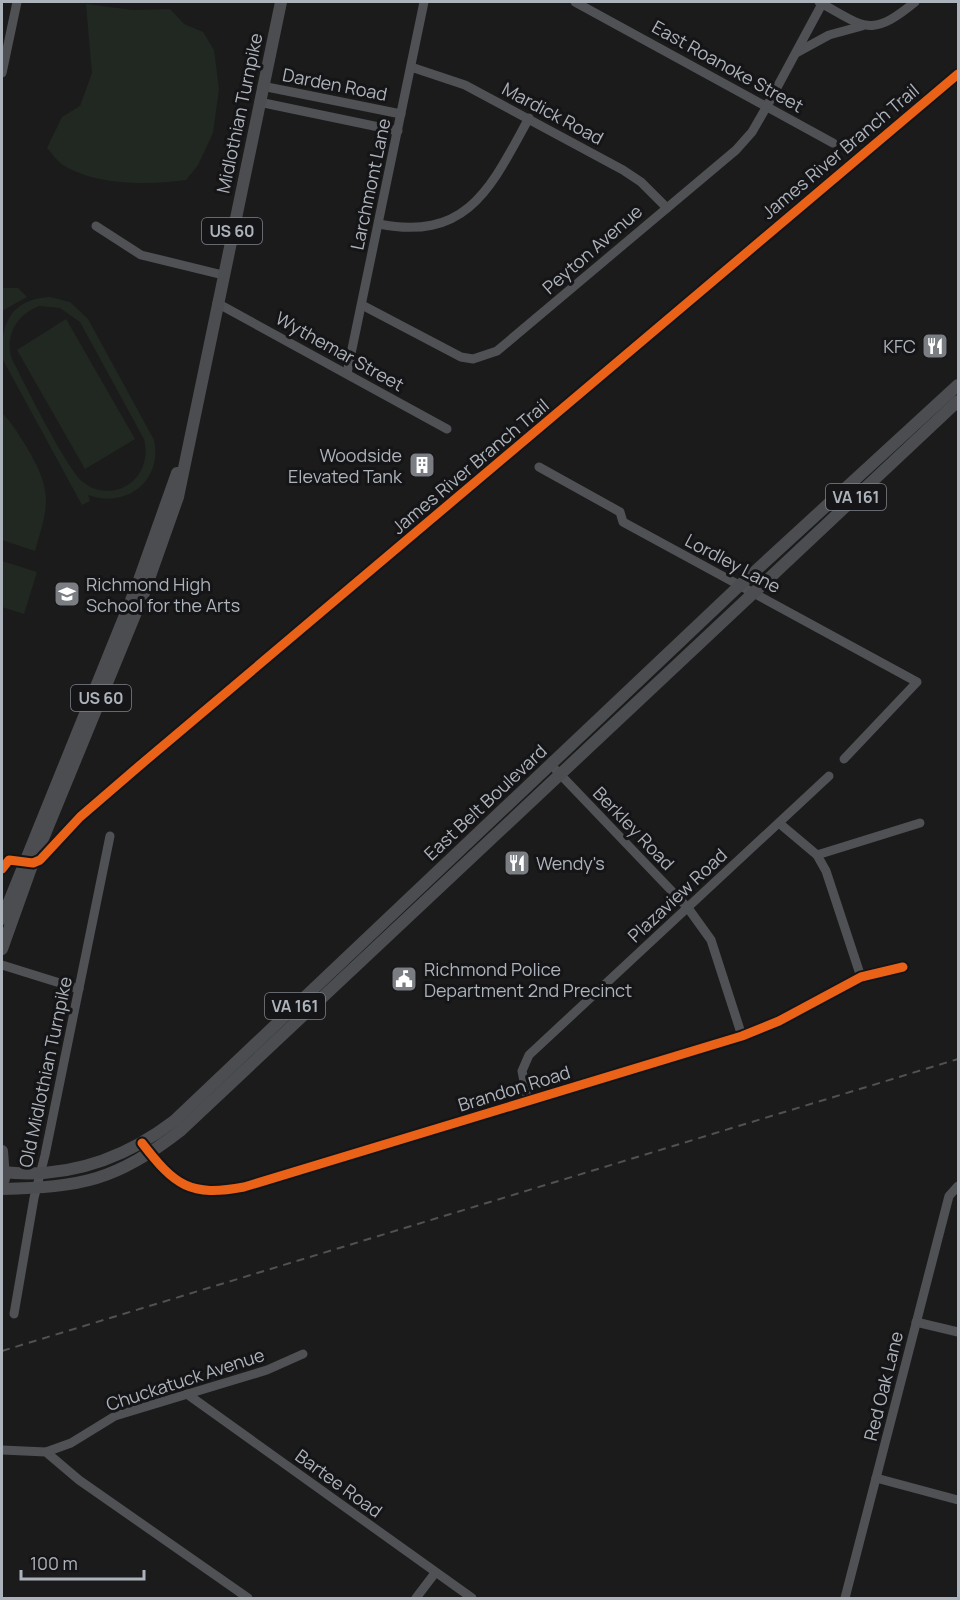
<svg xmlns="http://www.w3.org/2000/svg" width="960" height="1600" viewBox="0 0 960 1600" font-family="Manrope,sans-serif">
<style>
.green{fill:#212821;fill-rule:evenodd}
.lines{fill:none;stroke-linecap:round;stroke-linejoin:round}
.minor{stroke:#4f5154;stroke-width:9}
.major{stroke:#4c4d50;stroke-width:12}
.rail{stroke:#505152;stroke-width:2;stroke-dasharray:8 6;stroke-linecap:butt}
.cycleway-casing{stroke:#151517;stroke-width:13}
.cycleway{stroke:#ea6118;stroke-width:9}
.labels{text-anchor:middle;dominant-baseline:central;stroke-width:6;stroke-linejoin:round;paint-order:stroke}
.shield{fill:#151517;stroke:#7f848a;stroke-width:1.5}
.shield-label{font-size:16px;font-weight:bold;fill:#adb3bb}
.street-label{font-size:18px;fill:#adb3bb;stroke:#151517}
.poi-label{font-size:18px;fill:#adb3bb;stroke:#151517;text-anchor:start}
</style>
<rect width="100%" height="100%" fill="#1b1b1b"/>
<g class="green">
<path d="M86,4L133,10L170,9L184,24L203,32L214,50L219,89L213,133L198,165L186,180C148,185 97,186 63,165C57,161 52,153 47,148L62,117L80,106L92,73Z"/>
<polygon points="2,286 4,288 18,288 27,297 2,311"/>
<path d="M50,297L70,302L88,319L154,440C163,481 126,509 88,495L90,501L82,505L2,358C1,323 11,299 50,297ZM39,306L60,308L80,322L144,439C148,454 145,470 133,481C119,494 97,494 83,482C67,470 23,381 12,359C4,336 17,314 39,306Z"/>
<polygon points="66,319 135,439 85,469 17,350"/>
<path d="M2,413C13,424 21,438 29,451C53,493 48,507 35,551L2,540Z"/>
<polygon points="2,561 37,572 24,614 2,607"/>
</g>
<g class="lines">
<g class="minor">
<polyline points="575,2 833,143"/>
<path d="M819,2C865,27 870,39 915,2"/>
<polyline points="796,53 829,35 862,26"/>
<polyline points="411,67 465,85 623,170 641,182 667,208"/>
<polyline points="2,73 17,2"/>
<polyline points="262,86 401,114"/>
<polyline points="259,102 398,131"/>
<path d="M379,224C469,242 492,185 529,118"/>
<polyline points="96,226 141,255 223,275"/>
<polyline points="217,303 447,429"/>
<polyline points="362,305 461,357 473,359 497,351 736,150 752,132 767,106 823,2"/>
<polyline points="347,373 424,2"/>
<polyline points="539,467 620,512 623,522 917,682 844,759"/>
<polyline points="556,770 688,908 711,940 742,1036"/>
<polyline points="779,823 817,855 826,871 861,977"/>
<polyline points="817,855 920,823"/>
<polyline points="2,965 79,989"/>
<polyline points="528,1101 522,1071 529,1055 829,776"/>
<path d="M145,1148C176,1188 194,1196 244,1187L742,1036L779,1021L861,977L903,967"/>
<polyline points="14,1314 34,1198 45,1155 110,836"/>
<polyline points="916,1322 958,1332"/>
<polyline points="187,1394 472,1598"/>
<polyline points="2,1450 46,1452 79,1480 248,1598"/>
<polyline points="46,1452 71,1443 115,1416 267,1370 303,1354"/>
<polyline points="876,1478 958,1500"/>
<polyline points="416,1598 435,1573"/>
<polyline points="845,1598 949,1196 958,1186"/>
</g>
<g class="major">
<polyline points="2,919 138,583 177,473"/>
<polyline points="2,949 31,868 144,593 178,497 281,2"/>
<polyline points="2,1151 4,1179"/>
<path d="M2,1172C66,1179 123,1160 174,1121L739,586L958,385"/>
<path d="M2,1189C81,1187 116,1181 180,1131L958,401"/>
</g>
<polyline class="rail" points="2,1351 958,1059"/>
<g class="cycleway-casing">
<g id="cycleway">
<polyline points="2,869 9,860 33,863 40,860 80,817 138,767 958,74"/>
<path d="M142,1143C175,1186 190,1197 244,1187L742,1036L779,1021L861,977L903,967"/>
</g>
</g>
<use href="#cycleway" class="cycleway"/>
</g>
<defs>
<g id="restaurant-square" transform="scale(1.35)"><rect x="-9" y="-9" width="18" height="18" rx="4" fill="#7a7e83" stroke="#151517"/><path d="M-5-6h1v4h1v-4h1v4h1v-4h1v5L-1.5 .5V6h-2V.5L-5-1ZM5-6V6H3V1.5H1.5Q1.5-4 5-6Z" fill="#fff"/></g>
<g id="building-square" transform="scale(1.35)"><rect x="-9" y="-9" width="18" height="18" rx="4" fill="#7a7e83" stroke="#151517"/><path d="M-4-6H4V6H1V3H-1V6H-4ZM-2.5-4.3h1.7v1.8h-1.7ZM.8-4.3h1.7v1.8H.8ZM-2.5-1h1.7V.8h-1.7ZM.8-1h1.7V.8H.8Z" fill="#fff"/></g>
<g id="school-square" transform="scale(1.35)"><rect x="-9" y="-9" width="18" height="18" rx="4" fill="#7a7e83" stroke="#151517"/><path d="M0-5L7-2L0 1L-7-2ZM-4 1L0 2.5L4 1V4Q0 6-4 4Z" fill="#fff"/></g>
<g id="civic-square" transform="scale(1.35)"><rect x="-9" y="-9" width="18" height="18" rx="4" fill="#7a7e83" stroke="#151517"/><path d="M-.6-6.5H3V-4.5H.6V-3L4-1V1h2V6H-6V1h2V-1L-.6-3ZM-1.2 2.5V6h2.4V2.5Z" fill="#fff"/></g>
</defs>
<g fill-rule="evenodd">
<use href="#restaurant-square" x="935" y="346"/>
<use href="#building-square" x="422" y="465"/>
<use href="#school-square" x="67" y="594"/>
<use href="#restaurant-square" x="517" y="863"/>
<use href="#civic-square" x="404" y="979"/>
</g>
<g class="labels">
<g class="shield">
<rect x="202" y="218" width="60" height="26" rx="4.5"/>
<rect x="826" y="484" width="60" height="26" rx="4.5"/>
<rect x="71" y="685" width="60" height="26" rx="4.5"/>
<rect x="265" y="993" width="60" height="26" rx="4.5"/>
</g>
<g class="shield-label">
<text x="232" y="231">US 60</text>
<text x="856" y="497">VA 161</text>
<text x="101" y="698">US 60</text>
<text x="295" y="1006">VA 161</text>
</g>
<g class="street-label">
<text transform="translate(728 66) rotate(29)">East Roanoke Street</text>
<text transform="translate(335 84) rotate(11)">Darden Road</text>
<text transform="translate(239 113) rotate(-78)">Midlothian Turnpike</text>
<text transform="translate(553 113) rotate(28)">Mardick Road</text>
<text transform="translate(840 151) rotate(-40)">James River Branch Trail</text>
<text transform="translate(370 184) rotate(-78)">Larchmont Lane</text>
<text transform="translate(592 249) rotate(-41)">Peyton Avenue</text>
<text transform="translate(340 351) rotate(29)">Wythemar Street</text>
<text transform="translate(470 466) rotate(-40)">James River Branch Trail</text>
<text transform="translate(733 563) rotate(28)">Lordley Lane</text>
<text transform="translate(485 802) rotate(-43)">East Belt Boulevard</text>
<text transform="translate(634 828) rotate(46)">Berkley Road</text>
<text transform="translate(677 895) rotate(-43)">Plazaview Road</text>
<text transform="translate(45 1072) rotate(-78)">Old Midlothian Turnpike</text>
<text transform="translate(514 1088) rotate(-17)">Brandon Road</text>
<text transform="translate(185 1379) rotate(-18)">Chuckatuck Avenue</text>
<text transform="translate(883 1386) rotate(-76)">Red Oak Lane</text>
<text transform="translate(339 1483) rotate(36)">Bartee Road</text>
</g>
<g class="poi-label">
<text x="916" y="346" text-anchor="end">KFC</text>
<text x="402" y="455" text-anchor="end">Woodside<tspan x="402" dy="21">Elevated Tank</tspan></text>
<text x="86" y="584">Richmond High<tspan x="86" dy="21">School for the Arts</tspan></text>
<text x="536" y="863">Wendy's</text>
<text x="424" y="969">Richmond Police<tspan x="424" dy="21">Department 2nd Precinct</tspan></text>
</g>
</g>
<rect width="960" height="1600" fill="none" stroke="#adb3bb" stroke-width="6"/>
<path d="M21 1570v9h123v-9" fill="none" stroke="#adb3bb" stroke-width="3"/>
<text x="30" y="1570" font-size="18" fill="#adb3bb" stroke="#151517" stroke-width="4.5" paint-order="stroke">100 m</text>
</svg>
